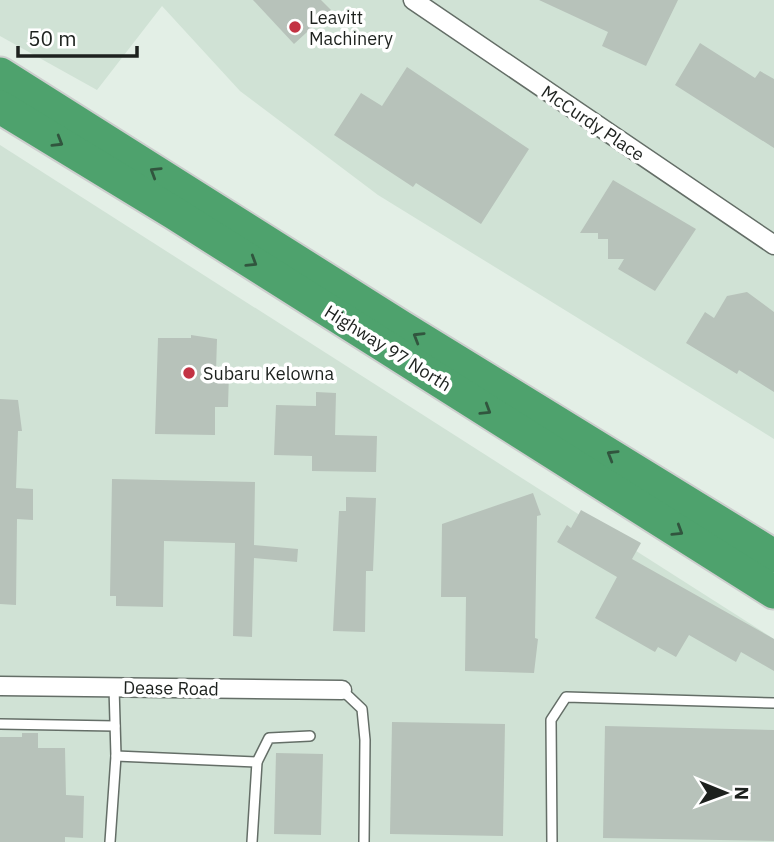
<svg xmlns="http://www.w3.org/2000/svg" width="774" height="842" viewBox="0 0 774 842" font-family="'IBM Plex Sans',sans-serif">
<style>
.built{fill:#d0e2d5}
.building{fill:#b7c2ba}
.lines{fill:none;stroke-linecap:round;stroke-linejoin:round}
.lane-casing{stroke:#646e67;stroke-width:12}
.street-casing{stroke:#646e67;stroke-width:21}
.highway-casing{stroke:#cdcece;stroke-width:37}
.lane{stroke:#fff;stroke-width:9}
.street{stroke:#fff;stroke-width:18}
.highway{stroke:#4ea26d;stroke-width:33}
.oneway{stroke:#31553e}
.poi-dot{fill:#c33243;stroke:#fff;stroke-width:2.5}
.labels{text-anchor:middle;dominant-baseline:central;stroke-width:7;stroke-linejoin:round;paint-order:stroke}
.poi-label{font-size:18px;fill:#1d211e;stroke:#fff;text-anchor:start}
.street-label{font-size:18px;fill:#1d211e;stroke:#fff}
</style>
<rect width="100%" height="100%" fill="#e3efe6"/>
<g class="built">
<polygon points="0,0 774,0 774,439 378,195 240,91 162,6 97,90 0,36"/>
<polygon points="0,145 774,639 774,842 0,842"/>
</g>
<g class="building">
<polygon points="253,0 321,0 331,10 294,44"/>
<polygon points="539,0 678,0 646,66 602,46 608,32"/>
<polygon points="700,43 755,78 760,71 774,79 774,148 675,85"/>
<polygon points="407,67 529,149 481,224 416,183 413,187 334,135 361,93 382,106"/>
<polygon points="613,180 696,229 655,291 618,269 624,259 608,259 608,239 598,239 598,233 580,233"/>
<polygon points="747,292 774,312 774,392 739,370 737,374 686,343 705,312 714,318 727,296"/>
<polygon points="191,335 217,339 216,372 229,372 228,407 215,407 215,435 155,434 158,338 191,338"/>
<polygon points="316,392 336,393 335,435 377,436 376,472 312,471 312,456 274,455 276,405 316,406"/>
<polygon points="0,399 18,400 22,431 18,431 16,488 33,489 33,520 17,519 16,605 0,604"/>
<polygon points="112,479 255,482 254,545 298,549 297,562 254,558 252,637 233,636 235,543 164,541 163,607 116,606 116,596 110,596"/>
<polygon points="533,493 541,515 537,516 535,638 538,639 534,673 465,671 466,597 441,597 442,524"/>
<polygon points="346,497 376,498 373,571 366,571 365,632 333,631 339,511 346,511"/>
<polygon points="581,510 641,543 632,559 774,639 774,671 741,652 736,662 689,635 676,657 658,647 655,652 595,618 617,577 557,542 567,525 571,528"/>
<polygon points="392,722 505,724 503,836 390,834"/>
<polygon points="605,726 774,730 774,841 603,838"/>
<polygon points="22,733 38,733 38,748 65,748 66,795 84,796 83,838 65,837 65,842 0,842 0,737 22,737"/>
<polygon points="276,753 323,754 321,835 274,834"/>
</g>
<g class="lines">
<g class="lane-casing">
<g id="lane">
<polyline points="342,690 362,709 365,740 364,842"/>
<polyline points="0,724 115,726"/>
<polyline points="116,756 257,762"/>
<polyline points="110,842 116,756 114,687"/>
<polyline points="252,842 257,762 269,738 310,736"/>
<polyline points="552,842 551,720 566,697 774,703"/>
</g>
</g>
<g class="street-casing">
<g id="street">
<polyline points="413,0 774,245"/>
<polyline points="0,686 342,690"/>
</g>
</g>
<g class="highway-casing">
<g id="highway">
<polyline points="0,74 401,327 774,556"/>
<polyline points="0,107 174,213 774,592"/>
</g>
</g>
<use href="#lane" class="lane"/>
<use href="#street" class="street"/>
<use href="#highway" class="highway"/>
</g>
<defs><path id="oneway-chevron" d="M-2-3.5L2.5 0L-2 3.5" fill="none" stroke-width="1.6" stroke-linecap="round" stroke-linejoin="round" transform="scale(1.75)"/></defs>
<g class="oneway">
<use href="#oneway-chevron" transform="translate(58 142) rotate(31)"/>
<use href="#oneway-chevron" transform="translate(155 172) rotate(-148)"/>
<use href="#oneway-chevron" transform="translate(252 262) rotate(32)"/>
<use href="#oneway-chevron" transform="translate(418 337) rotate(-149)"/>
<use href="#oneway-chevron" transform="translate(486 410) rotate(32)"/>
<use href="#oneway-chevron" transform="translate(612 455) rotate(-149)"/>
<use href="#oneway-chevron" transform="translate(678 531) rotate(32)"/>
</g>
<g class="poi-dot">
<circle cx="295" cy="27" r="7"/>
<circle cx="189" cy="373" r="7"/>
</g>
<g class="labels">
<g class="poi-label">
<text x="309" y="17">Leavitt<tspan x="309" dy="21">Machinery</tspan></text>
<text x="203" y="373">Subaru Kelowna</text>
</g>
<g class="street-label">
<text transform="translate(593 123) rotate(34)">McCurdy Place</text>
<text transform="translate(388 348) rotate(32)">Highway 97 North</text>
<text transform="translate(171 688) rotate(1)">Dease Road</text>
</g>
</g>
<g transform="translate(725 793) rotate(91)" stroke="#ffffff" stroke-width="5" paint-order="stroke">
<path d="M0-5L12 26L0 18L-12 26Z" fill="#1d211e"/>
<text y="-10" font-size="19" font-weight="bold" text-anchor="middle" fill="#1d211e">N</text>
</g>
<path d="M18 46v10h119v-10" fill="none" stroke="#1d211e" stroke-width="3.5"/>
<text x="28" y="46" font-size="21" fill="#1d211e" stroke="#ffffff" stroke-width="5" paint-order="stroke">50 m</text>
</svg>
